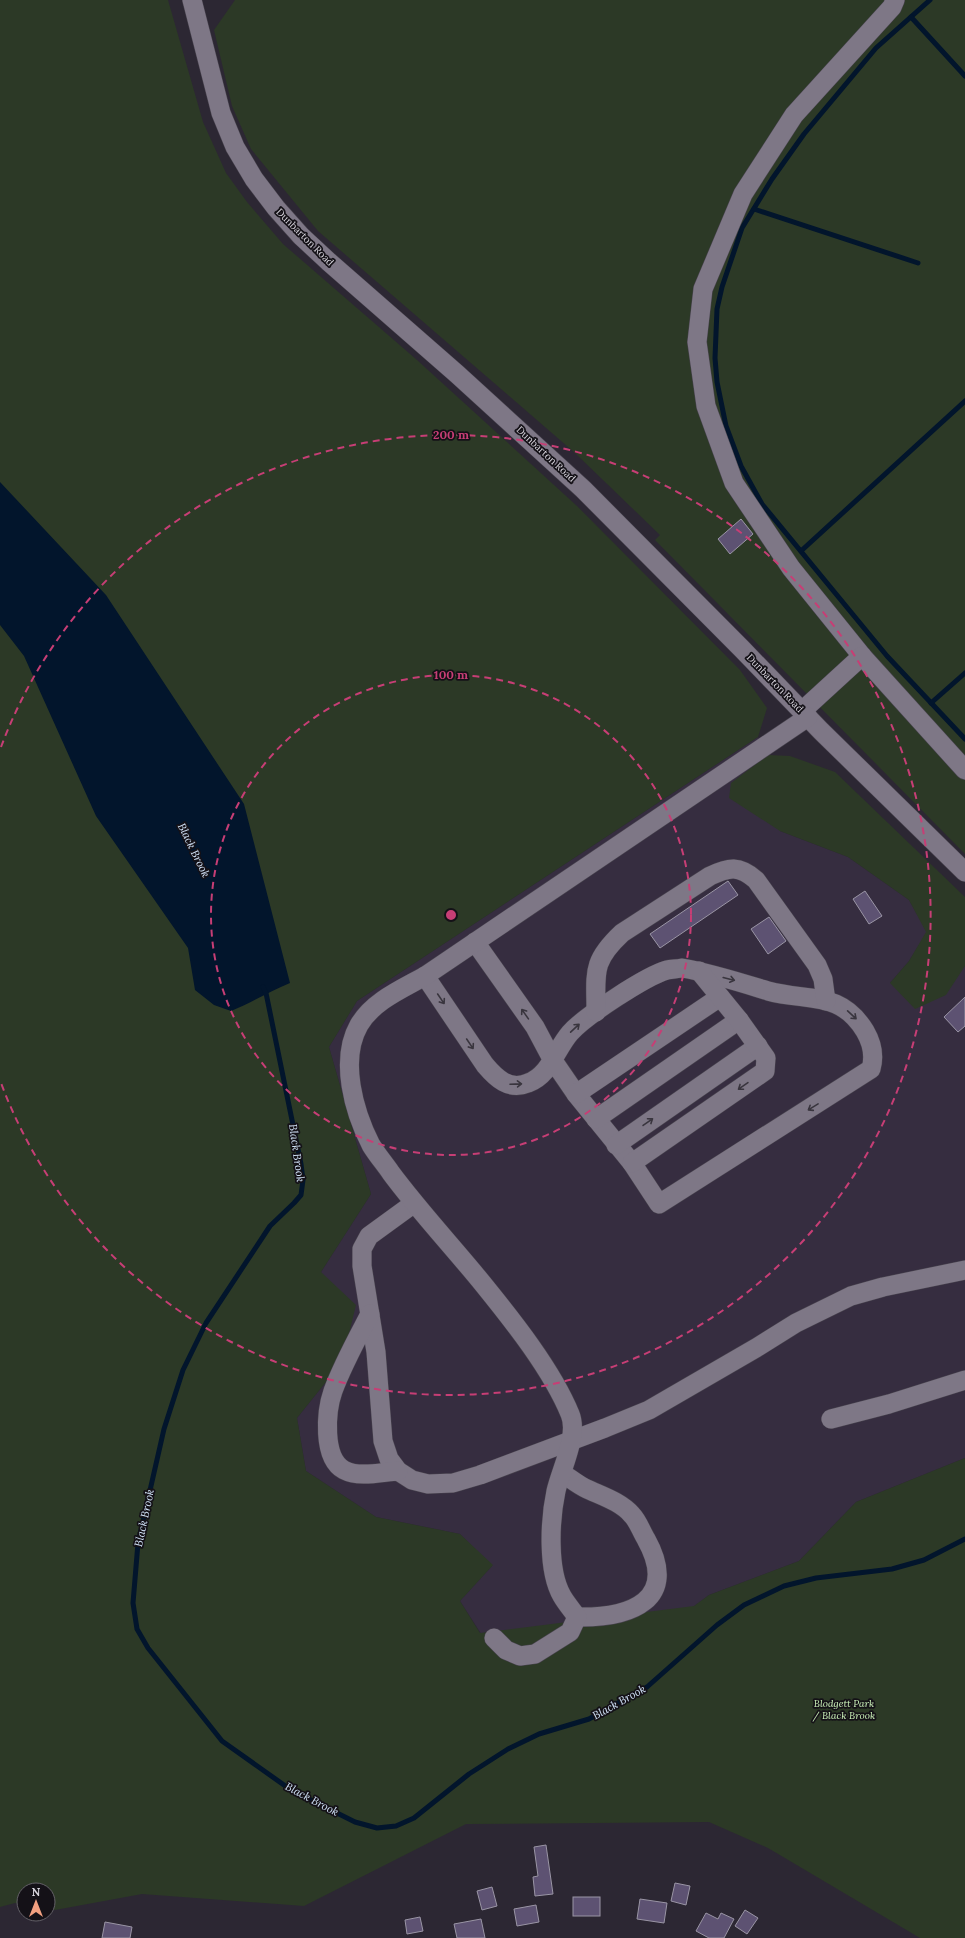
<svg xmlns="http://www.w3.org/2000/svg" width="965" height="1938" viewBox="0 0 965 1938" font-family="Lora,serif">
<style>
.built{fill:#362d40}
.green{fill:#2c3926}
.water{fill:#02152c}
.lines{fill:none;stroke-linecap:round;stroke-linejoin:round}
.stream{stroke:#02152c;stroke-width:5}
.building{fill:#5d5272;stroke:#9a95a5}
.minor-casing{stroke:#48434e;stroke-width:20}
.minor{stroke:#7e7786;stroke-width:19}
.oneway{stroke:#39353e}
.ring{fill:none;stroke:#c73e75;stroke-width:2;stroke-dasharray:7 5}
.labels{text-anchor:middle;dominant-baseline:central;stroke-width:3.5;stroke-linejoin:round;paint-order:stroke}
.street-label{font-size:10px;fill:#d9d6de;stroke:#141117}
.park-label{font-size:10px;font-style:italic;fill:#caf0b8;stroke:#141117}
.water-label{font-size:11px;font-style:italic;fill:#d0e1f6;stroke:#141117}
.centre{fill:#c73e75;stroke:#141117;stroke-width:2}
.ring-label{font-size:12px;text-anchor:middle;font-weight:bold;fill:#c73e75;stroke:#141117;stroke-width:3.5;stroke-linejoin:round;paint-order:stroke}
</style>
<rect width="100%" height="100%" fill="#2c2733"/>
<polygon class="built" points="758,737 768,755 780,831 848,857 909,900 927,932 909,961 890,983 965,966 965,1458 856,1502 799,1561 709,1595 608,1670 489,1646 460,1601 492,1566 460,1534 376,1517 306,1471 297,1418 342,1362 321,1272 371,1194 329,1047 357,1001"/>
<g class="green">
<polygon points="0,0 168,0 203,122 226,173 247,202 283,244 417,360 577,506 740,670 767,708 758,737 357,1001 329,1047 371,1194 321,1272 356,1305 342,1362 297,1418 306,1471 376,1517 460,1534 493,1565 460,1601 480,1633 694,1606 709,1595 799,1561 856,1502 965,1458 965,1938 920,1938 768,1848 709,1822 466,1824 304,1906 142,1894 55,1910 48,1909 48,1890 24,1890 24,1905 15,1903 0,1907"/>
<polygon points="235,0 965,0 965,854 655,540 660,535 575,453 318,231 251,149 232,106 214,30"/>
<polygon points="768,755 790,756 835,772 965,897 965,966 946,995 915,1009 890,983 909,961 926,932 909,900 848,857 780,831 729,798 731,783"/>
</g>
<path class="water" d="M0,482L106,595L244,804L290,983C270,991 251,1003 231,1011L214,1005L195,990L188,948L96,816L24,656L0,625Z"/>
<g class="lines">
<g class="stream">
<polyline points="930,0 876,48 804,134 772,179 742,228 722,287 717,309 715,358 717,382 726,426 741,466 762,504 887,656 965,739"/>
<polyline points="911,17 965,76"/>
<polyline points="754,209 918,263"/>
<polyline points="801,551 965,401"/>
<polyline points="931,703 965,673"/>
<polyline points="263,987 266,993 301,1164 303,1180 301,1195 294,1203 270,1226 206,1323 183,1370 164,1429 138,1543 133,1603 137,1629 148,1648 222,1741 291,1790 355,1822 377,1828 396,1826 414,1818 469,1774 508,1749 539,1734 589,1719 647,1687 717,1625 744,1605 784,1586 816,1578 892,1569 924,1560 965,1539"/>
</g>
</g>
<g class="building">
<polygon points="741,519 753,534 730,554 718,539"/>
<polygon points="728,881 738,895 660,948 650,934"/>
<polygon points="865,891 882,916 869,924 853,899"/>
<polygon points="769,917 786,941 768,954 751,929"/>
<polygon points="965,997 965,1026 958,1032 944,1017"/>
<polygon points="546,1845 553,1894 535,1896 533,1877 538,1876 534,1847"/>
<polygon points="675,1883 690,1886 686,1905 671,1901"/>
<polygon points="492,1887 497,1906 482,1910 477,1891"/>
<rect x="573" y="1897" width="27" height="19"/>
<polygon points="640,1899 667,1903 664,1923 637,1919"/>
<polygon points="536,1905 539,1922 517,1926 514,1909"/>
<polygon points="745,1910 758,1918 747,1934 735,1926"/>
<polygon points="706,1913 718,1919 721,1913 734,1919 724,1938 709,1938 696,1931"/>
<polygon points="420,1917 423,1931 407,1934 405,1920"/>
<polygon points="481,1919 485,1938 457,1938 454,1924"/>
<polygon points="105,1922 132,1927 130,1938 102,1938"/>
</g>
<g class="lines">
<g class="minor-casing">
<g id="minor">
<polyline points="192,0 221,113 235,147 254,179 276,208 301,236 329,262 457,374 583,489 742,649 821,731 965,872"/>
<polyline points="895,0 892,7 794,115 743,194 703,289 697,342 706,406 734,483 791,568 862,656 965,770"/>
<polyline points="802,711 862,656"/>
<path d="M425,976L485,1065C496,1078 509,1091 528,1083C550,1075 556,1049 570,1033C585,1016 646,976 667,970C671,969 677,969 682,968C711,973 739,982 768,991C808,1002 840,990 865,1031C872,1043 875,1055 871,1069L659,1204L632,1163L576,1094L552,1059L535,1027L475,942"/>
<path d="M596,1012C596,973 591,962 622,933L710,876C729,867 739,865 756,880L817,965L823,979L826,1001"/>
<polyline points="576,1094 720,997"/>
<polyline points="596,1119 739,1020"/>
<polyline points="616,1145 758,1046"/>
<polyline points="632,1163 765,1071 766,1058 739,1020 699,971"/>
<polyline points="413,1204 369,1236 362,1249 362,1266 376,1352 383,1441 389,1459 398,1471 412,1480 428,1484 453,1483 480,1475 605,1428 649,1410 756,1348 796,1323 851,1296 883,1287 965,1270"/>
<path d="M370,1314C357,1339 343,1364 333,1391C326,1411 322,1458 344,1470C359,1478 382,1472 398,1471"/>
<polyline points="831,1419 889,1404 965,1380"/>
<path d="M562,1473C570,1478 578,1485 587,1489C602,1496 621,1502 632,1515C638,1521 641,1531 646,1539C680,1600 631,1618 577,1617"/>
<path d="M494,1638L506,1650L520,1656L535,1654L570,1632L577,1617C572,1610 566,1603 562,1596C547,1570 550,1519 556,1491C561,1469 579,1435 570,1414C552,1370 513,1321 483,1284C453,1247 420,1212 391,1173C385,1164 377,1155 371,1145C354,1112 339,1060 359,1025C373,1001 402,989 425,976L808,717"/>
</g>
</g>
<use href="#minor" class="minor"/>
</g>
<defs><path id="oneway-shaft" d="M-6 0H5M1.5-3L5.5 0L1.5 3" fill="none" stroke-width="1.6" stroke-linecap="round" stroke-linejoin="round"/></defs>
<g class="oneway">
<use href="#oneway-shaft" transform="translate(729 979) rotate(14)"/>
<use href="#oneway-shaft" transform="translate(441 999) rotate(56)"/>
<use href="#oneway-shaft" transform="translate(525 1014) rotate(-125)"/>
<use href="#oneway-shaft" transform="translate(852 1015) rotate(43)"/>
<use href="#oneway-shaft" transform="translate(575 1028) rotate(-43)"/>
<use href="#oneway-shaft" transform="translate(470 1044) rotate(56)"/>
<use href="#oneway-shaft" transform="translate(516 1084) rotate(-2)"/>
<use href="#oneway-shaft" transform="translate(743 1086) rotate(145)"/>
<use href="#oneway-shaft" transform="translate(813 1107) rotate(148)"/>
<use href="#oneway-shaft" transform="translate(648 1122) rotate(-35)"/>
</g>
<g class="ring">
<circle cx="451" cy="915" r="240"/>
<path d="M1 747A480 480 0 1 1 1 1083"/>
</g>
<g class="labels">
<g class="street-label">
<text transform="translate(305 237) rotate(45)">Dunbarton Road</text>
<text transform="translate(546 454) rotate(43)">Dunbarton Road</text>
<text transform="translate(775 683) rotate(46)">Dunbarton Road</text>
</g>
<g class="park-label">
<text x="844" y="1703">Blodgett Park<tspan x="844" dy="12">/ Black Brook</tspan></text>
</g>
<g class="water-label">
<text transform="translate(194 850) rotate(64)">Black Brook</text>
<text transform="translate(297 1153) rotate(82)">Black Brook</text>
<text transform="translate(144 1518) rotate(-78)">Black Brook</text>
<text transform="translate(619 1702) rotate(-29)">Black Brook</text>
<text transform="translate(312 1799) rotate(28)">Black Brook</text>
</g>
</g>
<circle cx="451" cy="915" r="6" class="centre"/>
<g class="ring-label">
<text x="451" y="439">200 m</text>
<text x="451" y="679">100 m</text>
</g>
<g transform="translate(36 1902)"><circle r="19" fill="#141117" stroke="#636067"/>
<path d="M0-3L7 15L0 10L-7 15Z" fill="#f2a080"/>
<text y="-6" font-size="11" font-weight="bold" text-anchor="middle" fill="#d9d6de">N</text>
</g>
</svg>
